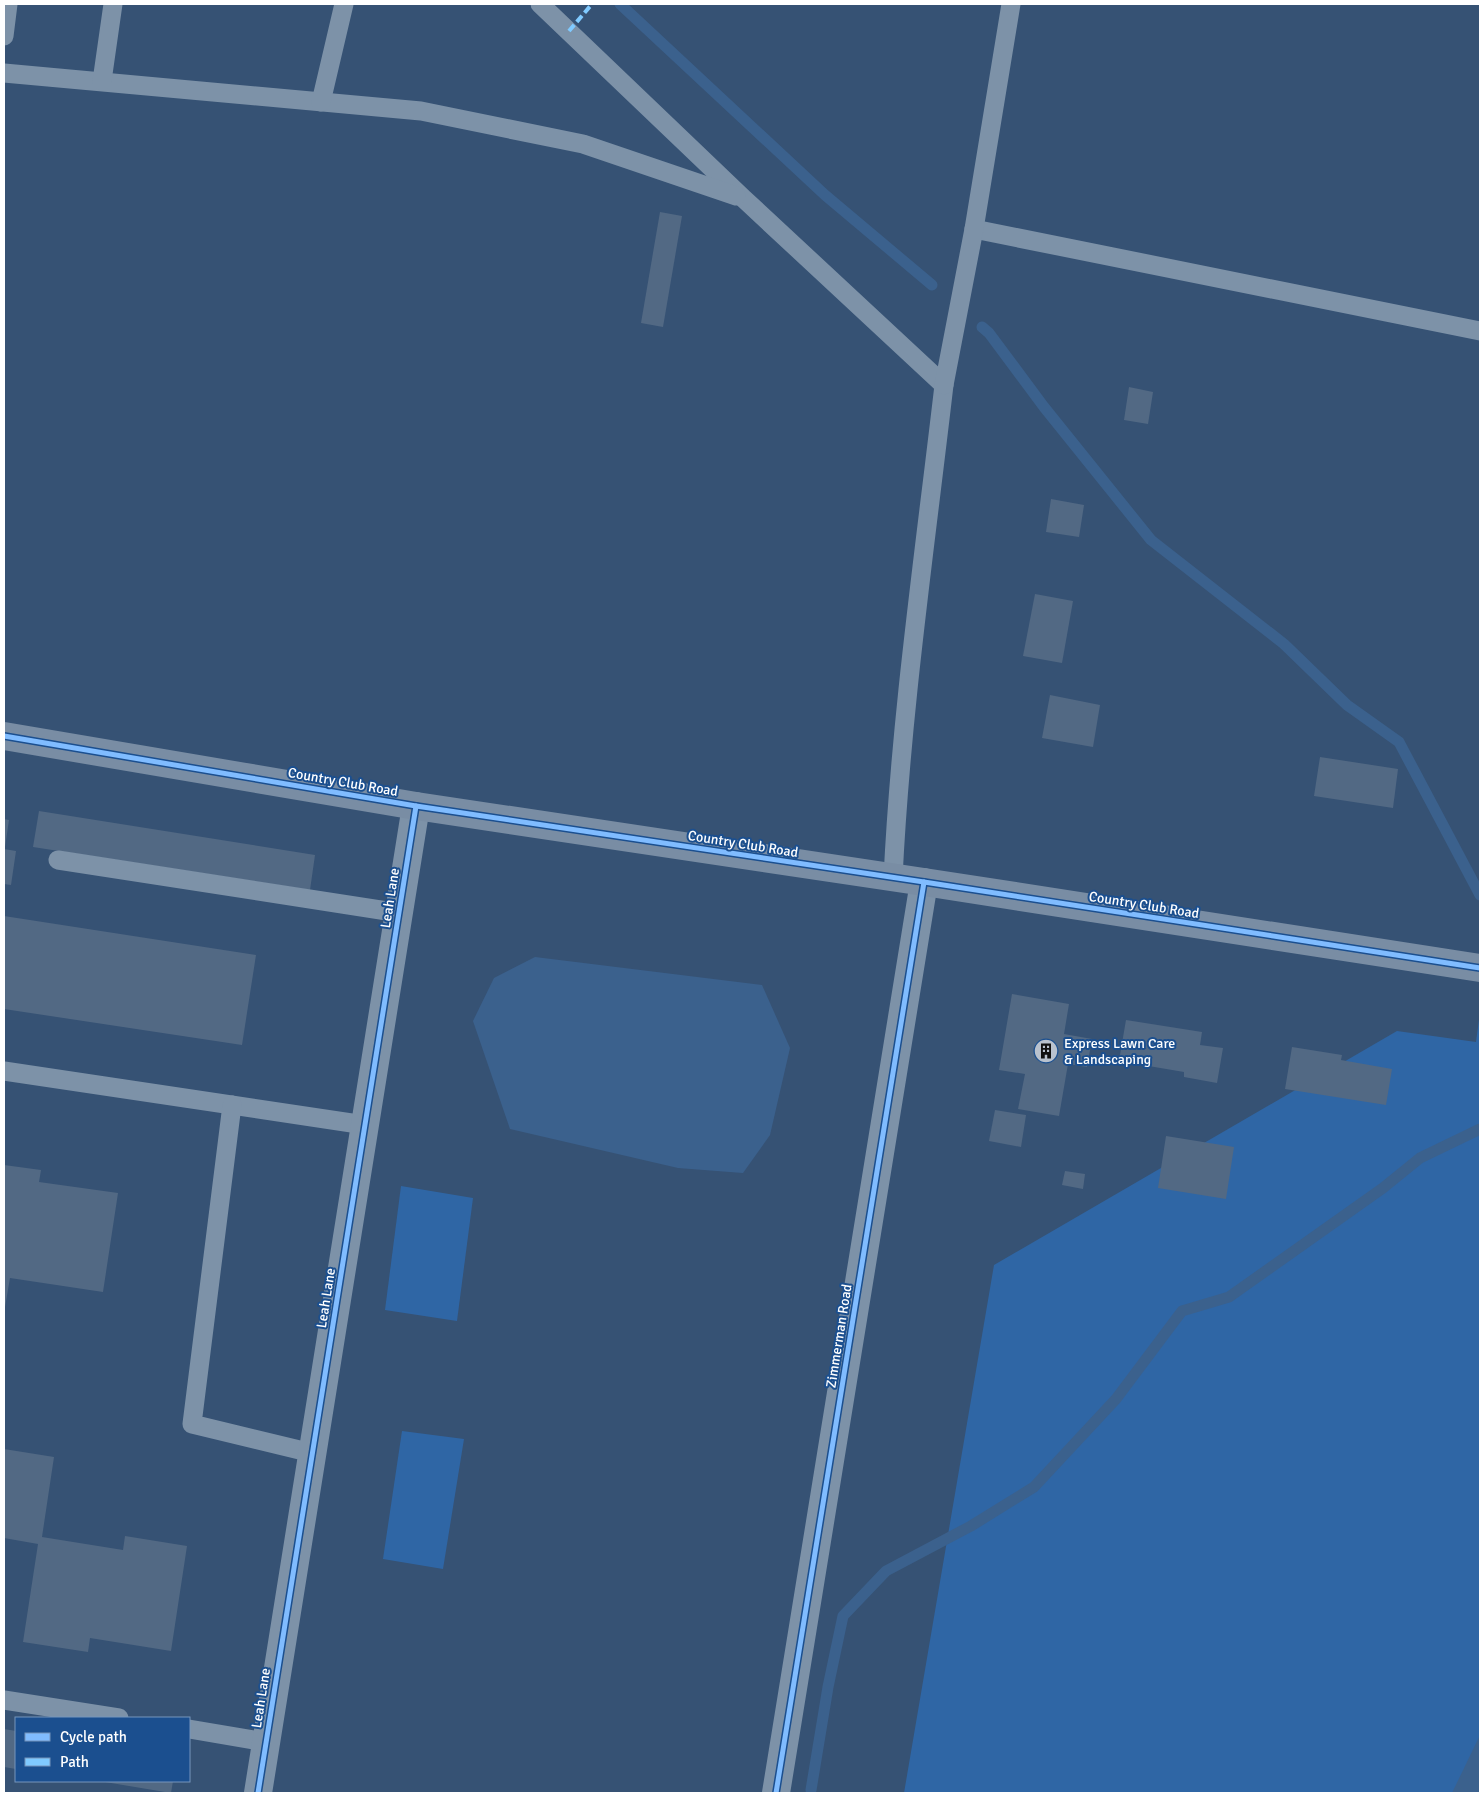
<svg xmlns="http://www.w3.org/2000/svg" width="1484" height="1797" viewBox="0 0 1484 1797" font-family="Signika,sans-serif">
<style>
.green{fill:#2f66a5}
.water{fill:#3b618d}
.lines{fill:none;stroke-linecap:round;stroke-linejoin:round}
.stream{stroke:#3b618d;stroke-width:11}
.building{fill:#526984}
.lane{stroke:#7d92a8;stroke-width:19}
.street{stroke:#7d92a8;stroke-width:28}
.secondary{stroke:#798da4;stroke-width:28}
.quiet{stroke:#80caff;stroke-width:4;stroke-dasharray:8 4;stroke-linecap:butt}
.cycleway-casing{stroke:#1b4f8f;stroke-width:8}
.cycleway{stroke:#80bcff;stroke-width:5}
.labels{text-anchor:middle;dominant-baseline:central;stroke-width:4;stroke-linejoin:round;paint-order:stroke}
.street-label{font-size:14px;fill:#fff;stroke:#1b4f8f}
.poi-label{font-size:14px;fill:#fff;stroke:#1b4f8f;text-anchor:start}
</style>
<rect width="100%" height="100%" fill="#365274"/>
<g class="green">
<polygon points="1480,1012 1480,1793 904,1793 994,1265 1397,1031 1476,1042"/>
<polygon points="401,1186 473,1198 457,1321 385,1310"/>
<polygon points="402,1431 464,1439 443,1569 383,1559"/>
</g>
<g class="water">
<polygon points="535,957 762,985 790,1048 770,1135 743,1173 678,1168 510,1129 473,1021 494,978"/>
<polygon points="1480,1735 1480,1793 1452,1793"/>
</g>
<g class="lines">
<g class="stream">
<polyline points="620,4 825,195 932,285"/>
<polyline points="982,327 989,333 1044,407 1151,540 1284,644 1347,705 1399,742 1480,895"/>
<polyline points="811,1790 828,1687 843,1616 886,1571 971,1526 1034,1487 1116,1399 1182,1311 1229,1297 1383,1188 1420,1158 1480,1129"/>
</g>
</g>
<g class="building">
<polygon points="660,212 682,216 663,327 641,323"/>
<polygon points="1129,387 1153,392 1148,424 1124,420"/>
<polygon points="1051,499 1084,505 1079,537 1046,532"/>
<polygon points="1035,594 1073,601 1062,663 1023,656"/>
<polygon points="1050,695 1100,705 1093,747 1042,738"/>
<polygon points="1320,757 1398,769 1393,808 1314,796"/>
<polygon points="39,811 315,855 310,890 33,847"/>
<polygon points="4,819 9,820 5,847 4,847"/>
<polygon points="4,849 16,851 11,885 4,884"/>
<polygon points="4,916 256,955 242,1045 4,1009"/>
<polygon points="1012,994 1069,1004 1064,1034 1092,1039 1087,1067 1068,1064 1059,1116 1018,1109 1025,1074 999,1070"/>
<polygon points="1126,1020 1202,1032 1200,1045 1223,1048 1217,1083 1184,1077 1184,1072 1119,1061"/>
<polygon points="1292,1047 1342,1055 1341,1060 1392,1069 1386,1105 1285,1089"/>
<polygon points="995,1110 1026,1115 1021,1147 989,1141"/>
<polygon points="1166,1136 1234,1147 1226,1199 1158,1188"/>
<polygon points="4,1165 41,1170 39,1182 118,1193 103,1292 10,1278 4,1313"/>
<polygon points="1065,1171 1085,1174 1083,1189 1062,1185"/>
<polygon points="4,1449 54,1457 42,1537 123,1550 125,1536 187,1546 171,1651 90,1638 88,1652 23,1642 38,1544 4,1538"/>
<polygon points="4,1729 16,1731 16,1769 4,1767"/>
<polygon points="99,1781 173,1781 171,1793"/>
</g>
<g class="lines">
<g class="lane">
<path d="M540,4L743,198L944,385C925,549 901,713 893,878"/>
<polyline points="4,36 8,4"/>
<polyline points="4,73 421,111 583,144 736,196"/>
<polyline points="102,81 113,4"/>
<polyline points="321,102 344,4"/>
<polyline points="974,229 1480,331"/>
<polyline points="944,385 974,229 1011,4"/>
<polyline points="58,860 400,913"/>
<polyline points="4,1071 365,1125"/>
<polyline points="232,1105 192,1424 312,1453"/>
<polyline points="4,1700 119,1718"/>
<polyline points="189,1729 266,1742"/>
</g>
<g class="street">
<polyline points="258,1793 416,806"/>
<polyline points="776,1793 924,882"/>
</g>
<polyline class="secondary" points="4,736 416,806 924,882 1480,968"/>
<polyline class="quiet" points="569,31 592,4"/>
<g class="cycleway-casing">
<g id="cycleway">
<polyline points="4,736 416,806 924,882 1480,968"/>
<polyline points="258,1793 416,806"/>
<polyline points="776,1793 924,882"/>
</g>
</g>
<use href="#cycleway" class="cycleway"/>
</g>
<defs>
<g id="building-disc" transform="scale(1.25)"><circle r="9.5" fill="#b9c2ce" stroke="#1b4f8f"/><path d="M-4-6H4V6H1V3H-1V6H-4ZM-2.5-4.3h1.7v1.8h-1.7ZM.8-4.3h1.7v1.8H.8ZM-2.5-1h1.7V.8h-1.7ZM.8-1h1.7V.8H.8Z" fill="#111"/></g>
</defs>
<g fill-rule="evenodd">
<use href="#building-disc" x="1046" y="1051"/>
</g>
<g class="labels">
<g class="street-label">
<text transform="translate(343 782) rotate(10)">Country Club Road</text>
<text transform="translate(743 844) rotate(9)">Country Club Road</text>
<text transform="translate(390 898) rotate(-81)">Leah Lane</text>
<text transform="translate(1144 905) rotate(9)">Country Club Road</text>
<text transform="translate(326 1298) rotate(-81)">Leah Lane</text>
<text transform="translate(839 1336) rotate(-81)">Zimmerman Road</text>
<text transform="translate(261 1698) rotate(-81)">Leah Lane</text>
</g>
<g class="poi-label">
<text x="1064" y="1043">Express Lawn Care<tspan x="1064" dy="16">&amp; Landscaping</tspan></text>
</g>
</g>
<rect width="1484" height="1797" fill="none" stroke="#ffffff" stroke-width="10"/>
<rect x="15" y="1717" width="175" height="65" fill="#1b4f8f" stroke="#7695bc"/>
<rect x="25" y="1733" width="25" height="8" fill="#80bcff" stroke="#7695bc"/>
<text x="60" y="1742" font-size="15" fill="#ffffff">Cycle path</text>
<rect x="25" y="1758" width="25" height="8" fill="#80caff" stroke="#7695bc"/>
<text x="60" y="1767" font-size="15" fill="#ffffff">Path</text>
</svg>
